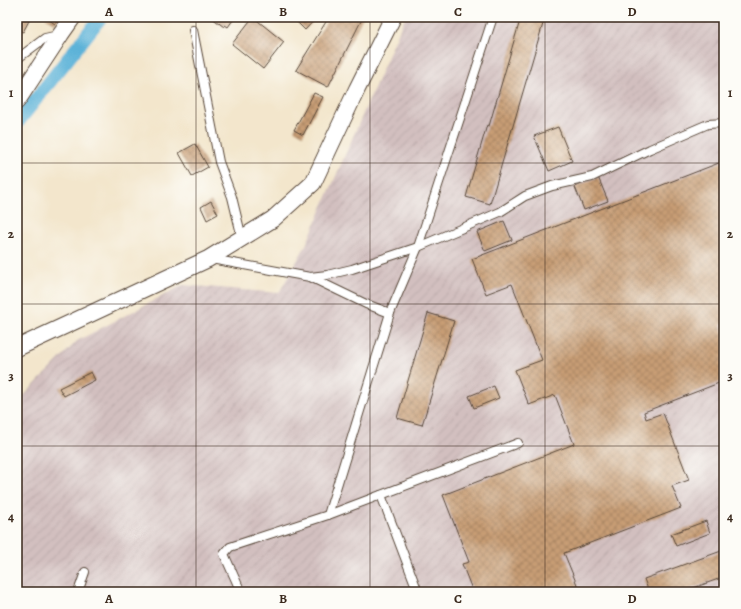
<svg xmlns="http://www.w3.org/2000/svg" width="741" height="609" viewBox="0 0 741 609" font-family="Alegreya,serif">
<style>
.industrial{fill:url(#industrial-furrows)}
.lines{fill:none;stroke-linecap:round;stroke-linejoin:round}
.canal{stroke:#5bb2d8;stroke-width:14}
.building{fill:url(#building-cross-hatch)}
.lane-casing{stroke:#574638;stroke-width:10}
.street-casing{stroke:#574638;stroke-width:18}
.lane{stroke:#fff;stroke-width:8}
.street{stroke:#fff;stroke-width:16}
.grid{fill:none;stroke:#3b2a1e;stroke-width:1;stroke-opacity:0.55}
.neatline{fill:none;stroke:#3b2a1e;stroke-width:1.5}
.grid-label{font-size:13px;text-anchor:middle;font-weight:bold;fill:#3b2a1e}
</style>
<defs>
<pattern id="industrial-furrows" width="10" height="10" patternUnits="userSpaceOnUse"><rect width="10" height="10" fill="#d2bfbf"/><path d="M-1 1l2-2M0 10L10 0M9 11l2-2" fill="none" stroke="#b5a4a4"/></pattern>
<pattern id="building-cross-hatch" width="8" height="8" patternUnits="userSpaceOnUse"><rect width="8" height="8" fill="#c79d74"/><path d="M0 0l8 8M0 8l8-8" fill="none" stroke="#a3805f"/></pattern>
</defs>
<rect width="100%" height="100%" fill="#fdfcf7"/>
<filter id="ink" filterUnits="userSpaceOnUse"><feTurbulence type="fractalNoise" baseFrequency=".025" numOctaves="2"/><feDisplacementMap in="SourceGraphic" scale="8" xChannelSelector="R" yChannelSelector="G"/><feConvolveMatrix kernelMatrix="1 2 1 2 8 2 1 2 1" color-interpolation-filters="sRGB"/></filter>
<filter id="wash" filterUnits="userSpaceOnUse"><feTurbulence type="fractalNoise" baseFrequency=".012" numOctaves="4" result="noise"/><feDisplacementMap in="SourceGraphic" scale="16" xChannelSelector="R" yChannelSelector="G"/><feGaussianBlur stdDeviation="0.9" result="paint"/><feColorMatrix in="noise" values="0 0 0 0 0 0 0 0 0 0 0 0 0 0 0 0 0 1.4 0 .05"/><feComposite in="paint" operator="in"/></filter>
<g filter="url(#wash)">
<rect width="100%" height="100%" fill="#f3e6cc"/>
<polygon class="industrial" points="405,17 724,17 724,592 17,592 17,403 77,341 183,285 279,293 306,245"/>
<g class="lines">
<polyline class="canal" points="17,123 101,17"/>
</g>
<g id="blocks">
<g class="building">
<polygon points="17,17 31,17 23,32 17,29"/>
<polygon points="45,17 60,17 55,24"/>
<polygon points="211,17 235,17 228,27 225,25 224,27"/>
<polygon points="253,17 284,42 263,69 232,44"/>
<polygon points="292,17 317,17 305,30"/>
<polygon points="329,17 363,17 328,87 296,70"/>
<polygon points="521,17 545,17 490,204 466,197 487,125 489,126"/>
<polygon points="314,93 323,97 303,135 294,130"/>
<polygon points="558,127 572,161 549,171 534,136"/>
<polygon points="195,144 208,167 192,176 179,153"/>
<polygon points="724,161 724,323 721,324 724,333 724,381 644,412 646,419 663,413 689,480 672,486 681,508 564,553 578,587 564,592 473,592 462,564 469,562 443,495 574,444 555,395 529,405 515,370 542,360 512,284 486,294 472,259"/>
<polygon points="598,177 608,201 584,210 575,187"/>
<polygon points="211,201 218,214 207,220 201,207"/>
<polygon points="504,221 512,240 485,251 477,232"/>
<polygon points="428,313 454,321 422,425 397,418"/>
<polygon points="91,372 95,380 64,396 59,388"/>
<polygon points="494,386 499,398 474,408 469,396"/>
<polygon points="706,521 710,533 676,546 671,534"/>
<polygon points="724,550 724,577 682,592 649,592 644,579"/>
</g>
</g>
</g>
<g filter="url(#ink)">
<use href="#blocks" fill-opacity="0" stroke="#574638" stroke-width="1"/>
<g class="lines">
<g class="lane-casing">
<g id="lane">
<polyline points="193,30 219,162 232,197 242,238"/>
<polyline points="17,59 45,38 58,35"/>
<polyline points="211,259 310,277 327,275 352,269 418,247 500,212 525,196 552,186 592,177 650,149 708,124 724,123"/>
<polyline points="310,277 366,304 390,313"/>
<polyline points="381,495 418,592"/>
<polyline points="328,515 390,313 418,247 493,17"/>
<polyline points="78,592 85,572"/>
<polyline points="241,592 224,554 230,547 328,515 518,443"/>
</g>
</g>
<g class="street-casing">
<g id="street">
<polyline points="17,101 61,34 73,17"/>
<polyline points="17,348 208,259 273,219 313,183 357,89 393,17"/>
</g>
</g>
<use href="#lane" class="lane"/>
<use href="#street" class="street"/>
</g>
</g>
<path class="grid" d="M196,17V592M370,17V592M545,17V592M17,163H724M17,304H724M17,446H724"/>
<rect width="741" height="609" fill="none" stroke="#fdfcf7" stroke-width="44"/>
<rect x="22" y="22" width="697" height="565" class="neatline"/>
<g class="grid-label">
<text x="109" y="16">A</text>
<text x="283" y="16">B</text>
<text x="458" y="16">C</text>
<text x="632" y="16">D</text>
<text x="11" y="97">1</text>
<text x="730" y="97">1</text>
<text x="11" y="238">2</text>
<text x="730" y="238">2</text>
<text x="11" y="380">3</text>
<text x="730" y="380">3</text>
<text x="11" y="521">4</text>
<text x="730" y="521">4</text>
<text x="109" y="603">A</text>
<text x="283" y="603">B</text>
<text x="458" y="603">C</text>
<text x="632" y="603">D</text>
</g>
</svg>
